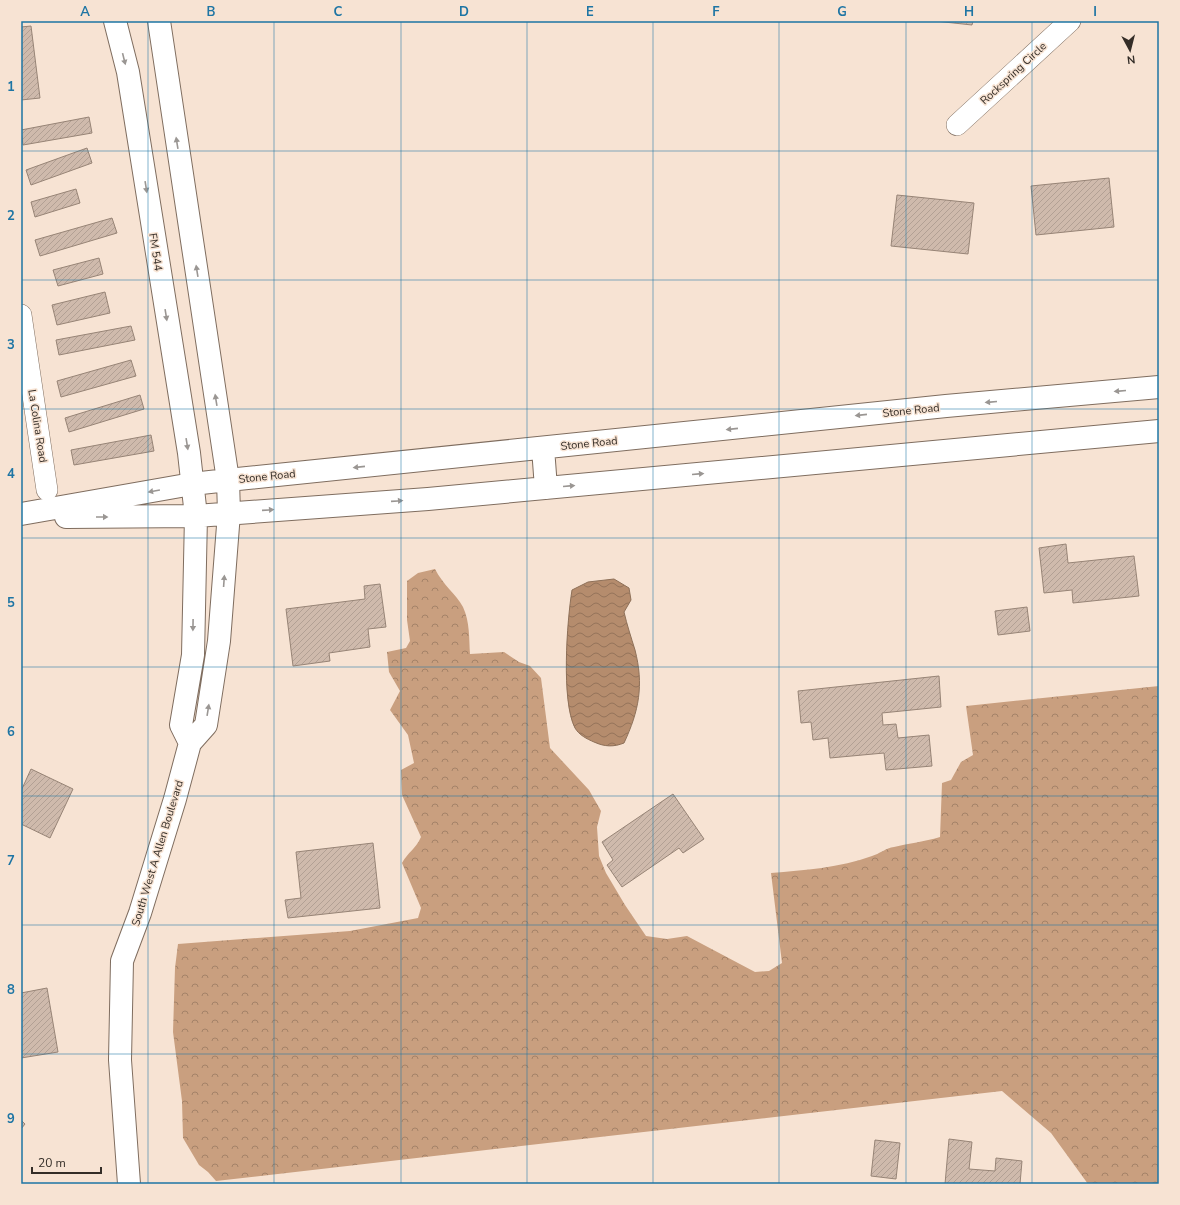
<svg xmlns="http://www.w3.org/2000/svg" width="1180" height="1205" font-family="'Nunito Sans',sans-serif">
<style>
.forest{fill:url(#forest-crowns)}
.water{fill:url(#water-waves);stroke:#8e7058}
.building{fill:url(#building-hatch);stroke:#978476}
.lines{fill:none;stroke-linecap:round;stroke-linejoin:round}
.street-casing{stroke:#7f6d5f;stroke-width:22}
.secondary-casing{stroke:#7f6d5f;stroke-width:24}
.street{stroke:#fff;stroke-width:21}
.secondary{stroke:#fff;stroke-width:22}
.oneway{fill:#9a9693}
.grid{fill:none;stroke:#1e75a4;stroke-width:1;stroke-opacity:0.55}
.labels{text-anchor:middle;stroke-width:3;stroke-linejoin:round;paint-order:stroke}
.street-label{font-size:11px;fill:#342d27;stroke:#f7e3d3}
.neatline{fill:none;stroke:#1e75a4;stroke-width:1.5}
.grid-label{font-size:13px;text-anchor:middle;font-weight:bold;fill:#1e75a4}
</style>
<defs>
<pattern id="forest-crowns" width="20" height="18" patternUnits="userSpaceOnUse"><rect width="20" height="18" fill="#c99f7f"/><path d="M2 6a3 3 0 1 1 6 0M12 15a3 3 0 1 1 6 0" fill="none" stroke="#a48268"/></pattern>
<pattern id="water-waves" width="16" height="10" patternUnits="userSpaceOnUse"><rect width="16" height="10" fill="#b58c6d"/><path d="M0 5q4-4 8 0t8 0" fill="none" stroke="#94735a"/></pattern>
<pattern id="building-hatch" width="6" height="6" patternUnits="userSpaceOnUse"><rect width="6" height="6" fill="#cfbaac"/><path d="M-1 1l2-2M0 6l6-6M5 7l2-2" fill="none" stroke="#b2a094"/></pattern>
</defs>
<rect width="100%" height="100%" fill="#f7e3d3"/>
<path class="forest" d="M435,569C443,585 456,594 463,607C470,622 469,639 470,654L504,652L519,662L530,666L541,678L550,748L589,790L601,811L597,827L599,856L606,873L625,905L646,936L667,939L687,936L755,972L769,971L782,963L771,873C804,870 840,868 872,856C879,854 886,848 894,847C909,843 924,842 940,837L942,783L951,780L961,762L973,755L966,706L1159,686V1184H1088L1051,1133L1002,1091L216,1181L208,1172L199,1165L183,1138L182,1101L173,1032L175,968L178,944L350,931L418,918L421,908L402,863C408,852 415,850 421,837L402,795L401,770L414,763L408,735L390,710L400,691L389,672L387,652L406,648L410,641L407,620V581L418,573Z"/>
<path class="water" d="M614,579L629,588L631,600L624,612C627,625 631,637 635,650C644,685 639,711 624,743C614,747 605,747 594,742C587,739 579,735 575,728C561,701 567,621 572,590L588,582Z"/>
<path class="building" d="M935,21H973L972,25Z
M31,26L40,98L21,100V27Z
M89,117L92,133L23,145L21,130Z
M87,148L92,163L31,185L26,170Z
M1109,178L1114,227L1036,235L1031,186Z
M76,189L80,203L35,217L31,202Z
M897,195L974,203L968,254L891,246Z
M112,218L117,233L40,256L35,240Z
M99,258L103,274L58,286L53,270Z
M105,292L110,313L57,325L52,305Z
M131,326L135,340L59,355L56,340Z
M131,360L136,376L61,397L57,381Z
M140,395L144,409L69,432L65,418Z
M151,435L154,451L74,465L71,450Z
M1066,544L1068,563L1134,556L1139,596L1073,603L1072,590L1044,593L1039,548Z
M380,584L386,627L368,629L370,647L329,653L330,661L293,666L286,609L365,599L364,586Z
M1027,607L1030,631L998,635L995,611Z
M939,676L941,707L882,713L883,725L896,724L898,738L929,735L932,766L886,770L884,753L830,758L828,738L813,740L811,722L801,723L798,691Z
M31,769L73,789L50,838L21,824V791Z
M673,794L704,839L683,853L679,848L622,887L607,865L613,860L602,842Z
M373,843L380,908L288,918L285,900L301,898L296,852Z
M47,988L58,1052L21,1058V993Z
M21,1120L25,1124L21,1129Z
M949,1139L972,1142L969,1169L995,1171L996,1158L1022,1161L1020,1184H945Z
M875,1140L900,1143L896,1179L871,1176Z"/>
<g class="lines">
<defs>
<path id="street" d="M957,125L1070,21
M21,315L47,490"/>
<path id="secondary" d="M115,21L128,72L189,453L196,516L193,655L181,725L190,743
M543,448L546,488
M21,514L192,484L228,480L946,406L1159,387
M66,517L196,516L428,499L1159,431
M129,1184L120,1060L122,961L140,913L175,799L190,743L206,725L219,641L229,513L228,480L159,21"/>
</defs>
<use href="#street" class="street-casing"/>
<use href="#secondary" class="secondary-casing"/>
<use href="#street" class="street"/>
<use href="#secondary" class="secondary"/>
</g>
<defs><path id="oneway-solid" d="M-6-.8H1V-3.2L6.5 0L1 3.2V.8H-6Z"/></defs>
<g class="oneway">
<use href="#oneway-solid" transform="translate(124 59) rotate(76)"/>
<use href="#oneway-solid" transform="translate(177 143) rotate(-99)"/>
<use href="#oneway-solid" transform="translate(146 187) rotate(81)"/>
<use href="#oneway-solid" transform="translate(197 271) rotate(-99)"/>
<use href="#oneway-solid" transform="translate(166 315) rotate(81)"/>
<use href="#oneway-solid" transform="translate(1120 391) rotate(175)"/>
<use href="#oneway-solid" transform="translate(216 400) rotate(-99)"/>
<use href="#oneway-solid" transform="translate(991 402) rotate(175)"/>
<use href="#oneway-solid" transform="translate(861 415) rotate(174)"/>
<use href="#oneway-solid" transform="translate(732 429) rotate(174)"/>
<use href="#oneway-solid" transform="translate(187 444) rotate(81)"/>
<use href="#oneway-solid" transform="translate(359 467) rotate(174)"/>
<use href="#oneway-solid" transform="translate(698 474) rotate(-5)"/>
<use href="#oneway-solid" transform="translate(569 486) rotate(-5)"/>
<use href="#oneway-solid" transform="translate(154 491) rotate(170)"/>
<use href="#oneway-solid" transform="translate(397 501) rotate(-4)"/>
<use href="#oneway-solid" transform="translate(268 510) rotate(-4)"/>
<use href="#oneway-solid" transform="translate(102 517)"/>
<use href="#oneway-solid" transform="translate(224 581) rotate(-86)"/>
<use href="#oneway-solid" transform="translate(193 625) rotate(91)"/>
<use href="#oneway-solid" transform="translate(208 710) rotate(-81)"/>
</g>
<path class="grid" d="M148,21V1184M274,21V1184M401,21V1184M527,21V1184M653,21V1184M779,21V1184M906,21V1184M1032,21V1184M21,151H1159M21,280H1159M21,409H1159M21,538H1159M21,667H1159M21,796H1159M21,925H1159M21,1054H1159"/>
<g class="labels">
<g class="street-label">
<text transform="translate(1013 73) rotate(-43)" y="4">Rockspring Circle</text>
<text transform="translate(156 252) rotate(81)" y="4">FM 544</text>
<text transform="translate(911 410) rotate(-6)" y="4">Stone Road</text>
<text transform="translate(38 426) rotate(81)" y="4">La Colina Road</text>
<text transform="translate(589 443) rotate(-6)" y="4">Stone Road</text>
<text transform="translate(267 476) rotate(-6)" y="4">Stone Road</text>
<text transform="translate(157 853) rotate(-73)" y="4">South West A Allen Boulevard</text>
</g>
</g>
<rect width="1180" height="1205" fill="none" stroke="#f7e3d3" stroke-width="44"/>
<g transform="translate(1130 50) rotate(173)" stroke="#f7e3d3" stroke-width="3" paint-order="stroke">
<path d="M0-3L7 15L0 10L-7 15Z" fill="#342d27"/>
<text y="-6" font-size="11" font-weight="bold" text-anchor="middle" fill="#342d27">N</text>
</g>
<path d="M32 1167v6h69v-6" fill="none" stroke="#342d27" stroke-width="2"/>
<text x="38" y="1167" font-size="12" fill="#342d27" stroke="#f7e3d3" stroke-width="3" paint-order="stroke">20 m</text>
<rect x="22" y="22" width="1136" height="1161" class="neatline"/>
<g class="grid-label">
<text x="85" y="16">A</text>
<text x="211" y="16">B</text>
<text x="338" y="16">C</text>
<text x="464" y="16">D</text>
<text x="590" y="16">E</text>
<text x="716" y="16">F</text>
<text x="842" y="16">G</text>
<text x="969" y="16">H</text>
<text x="1095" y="16">I</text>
<text x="11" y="91">1</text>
<text x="11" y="220">2</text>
<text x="11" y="349">3</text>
<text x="11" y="478">4</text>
<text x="11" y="607">5</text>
<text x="11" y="736">6</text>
<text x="11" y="865">7</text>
<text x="11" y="994">8</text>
<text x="11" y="1123">9</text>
</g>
</svg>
